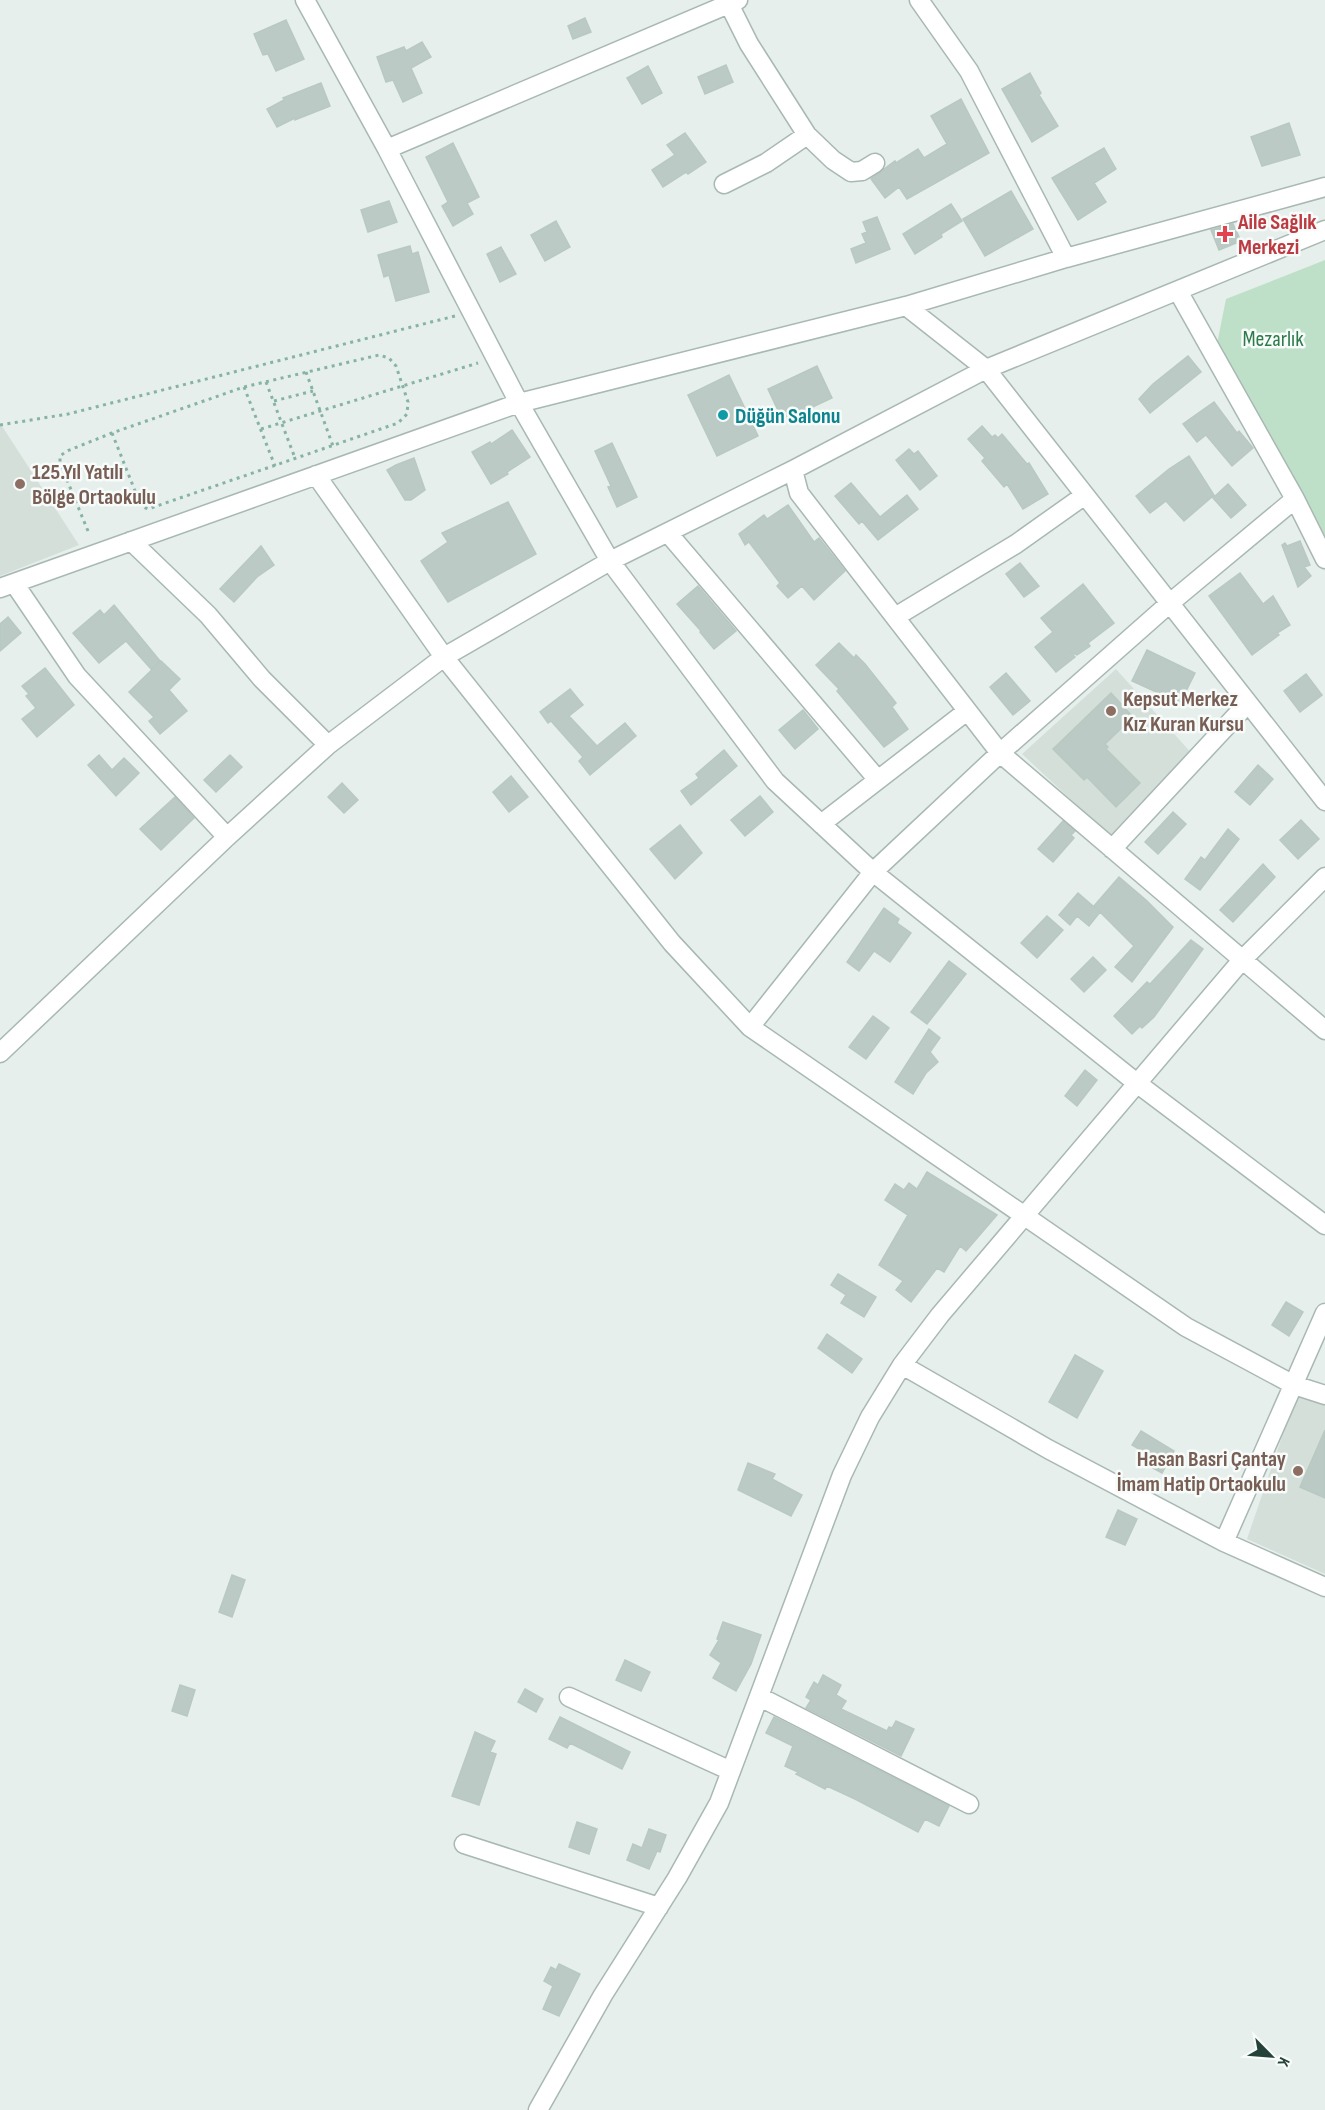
<svg xmlns="http://www.w3.org/2000/svg" width="1325" height="2110" font-family="'Sofia Sans Condensed',sans-serif">
<style>
.built{fill:#d4dfda}
.green{fill:#bfe0c8}
.building{fill:#bbcac4;stroke:#b8c9c2;stroke-width:1.5}
.lines{fill:none;stroke-linecap:round;stroke-linejoin:round}
.minor-casing{stroke:#a8b8b2;stroke-width:21}
.path{stroke:#86b3a5;stroke-width:3;stroke-dasharray:3 4.5;stroke-linecap:butt}
.minor{stroke:#fff;stroke-width:18}
.health-dot{fill:#e0444e;stroke:#f7fbf9;stroke-width:2}
.culture-dot{fill:#0f9aa8;stroke:#f7fbf9;stroke-width:2}
.education-dot{fill:#8d6e63;stroke:#f7fbf9;stroke-width:2}
.labels{text-anchor:middle;stroke-width:5;stroke-linejoin:round;paint-order:stroke}
.health-label{font-size:22px;font-weight:bold;fill:#be3a42;stroke:#f7fbf9;text-anchor:start}
.park-label{font-size:22px;fill:#2d7a4b;stroke:#f7fbf9}
.culture-label{font-size:22px;font-weight:bold;fill:#0d838f;stroke:#f7fbf9;text-anchor:start}
.education-label{font-size:22px;font-weight:bold;fill:#785e54;stroke:#f7fbf9;text-anchor:start}
</style>
<rect width="100%" height="100%" fill="#e6efeb"/>
<path class="built" d="M0,423L79,545L0,576Z
M1116,669L1194,756L1111,837L1022,754Z
M1297,1393L1325,1402V1574L1247,1539Z"/>
<path class="green" d="M1325,260V570L1217,344L1226,299Z"/>
<path class="building" d="M585,18L591,32L573,39L568,26Z
M286,20L304,59L276,71L268,54L263,55L254,34Z
M422,42L431,57L411,68L422,93L403,102L393,80L386,82L377,57L404,47L406,51Z
M726,65L733,82L705,94L698,77Z
M648,66L662,93L642,104L627,78Z
M1030,73L1041,93L1039,95L1058,126L1032,142L1002,89Z
M321,83L330,106L295,120V118L277,127L267,109L284,100L283,98Z
M961,99L989,153L907,199L899,187L885,198L871,179L895,161L896,163L918,149L924,158L947,144L931,116Z
M1289,123L1300,155L1262,166L1251,137Z
M685,133L706,162L688,174L686,172L663,187L652,170L675,155L667,145Z
M453,143L479,197L467,203L473,214L453,226L442,206L448,202L426,157Z
M1104,148L1116,169L1094,183L1106,202L1078,220L1052,178Z
M1011,191L1033,229L985,256L963,219Z
M389,201L397,222L368,232L361,210Z
M951,204L962,221L941,234L942,237L915,254L903,234Z
M877,217L890,249L856,263L851,249L866,243L862,234L867,232L863,222Z
M556,221L570,247L545,261L531,235Z
M1233,224L1241,241L1219,250L1211,230Z
M410,246L412,254L418,252L429,292L396,301L389,275L384,277L378,255Z
M501,247L516,274L500,282L487,254Z
M1188,356L1201,372L1150,413L1139,399L1153,384Z
M817,366L832,398L783,421L768,389Z
M729,375L758,436L717,456L688,395Z
M1214,402L1237,433L1239,431L1253,448L1232,466L1206,435L1197,442L1183,424Z
M982,426L992,437L995,435L998,438L1002,434L1027,464L1029,463L1048,494L1023,509L1007,484L1004,487L982,461L985,458L968,439Z
M512,430L530,457L507,472L508,474L491,484L472,452L490,442L491,444Z
M612,443L637,497L617,507L608,487L611,486L595,451Z
M909,449L914,454L918,451L937,476L920,490L896,460Z
M1189,456L1214,495L1184,521L1166,501L1150,513L1136,496L1169,469Z
M414,458L425,490L411,500H405L387,470L396,465Z
M851,483L880,517L907,495L918,509L878,540L862,521L859,524L835,496Z
M1228,484L1246,505L1231,518L1213,498Z
M508,502L536,554L448,602L421,561L448,542L442,533Z
M788,505L814,542L819,538L845,571L814,600L802,586L788,598L777,586L780,583L749,542L745,545L739,534L764,515L767,519Z
M1300,541L1310,565L1304,567L1311,576L1298,587L1282,545L1285,543L1287,546Z
M261,546L274,565L257,577L234,602L220,589Z
M1020,563L1039,586L1024,597L1006,574Z
M1240,573L1263,604L1273,596L1290,625L1277,633L1279,635L1252,655L1209,596Z
M1083,584L1114,623L1088,643L1090,646L1077,655L1070,652L1075,657L1056,672L1035,647L1053,632L1041,618Z
M698,586L736,631L714,649L700,632L701,631L677,604Z
M114,605L160,661L151,669L126,641L99,663L73,633L100,610L104,615Z
M8,617L21,633L0,651V624Z
M839,643L854,658L856,655L865,664L896,703L892,707L908,729L884,747L837,691L839,689L816,665Z
M1147,650L1195,673L1180,703L1132,681Z
M161,661L180,679L169,690L187,711L160,734L149,721L154,717L129,692Z
M45,668L74,705L37,737L22,719L36,708L26,696L29,694L22,686Z
M1006,673L1030,701L1013,715L990,687Z
M1306,674L1322,695L1300,712L1284,691Z
M570,689L583,705L569,716L597,746L625,723L636,736L590,775L579,761L583,757L551,721L548,723L540,712Z
M1111,693L1133,717L1105,744L1108,747L1106,749L1140,783L1116,807L1087,777L1084,780L1053,749Z
M803,710L818,729L795,749L779,730Z
M724,750L737,766L691,805L681,791L699,778L696,774Z
M99,755L112,770L124,758L139,773L116,796L88,765Z
M230,755L242,767L216,792L204,780Z
M1258,765L1273,779L1250,805L1235,792Z
M511,776L528,797L509,812L493,792Z
M342,783L358,800L344,813L328,797Z
M760,796L773,812L745,836L731,820Z
M175,797L194,818L161,850L140,829Z
M1173,812L1186,824L1158,854L1145,842Z
M1301,820L1319,839L1298,859L1280,840Z
M1063,821L1075,831L1071,835L1074,838L1053,862L1038,849Z
M680,825L702,853L675,879L650,849Z
M1228,829L1239,839L1200,890L1185,879L1201,857L1205,860Z
M1263,864L1275,877L1233,922L1220,910Z
M1119,877L1146,900L1173,927L1132,982L1115,967L1134,946L1094,906Z
M1078,893L1100,912L1089,926L1077,916L1070,925L1059,915Z
M884,908L899,919L897,923L911,933L890,962L874,951L859,971L847,962Z
M1047,916L1063,930L1037,958L1021,943Z
M1191,940L1203,949L1154,1017L1142,1028L1140,1026L1132,1034L1114,1016L1147,982L1150,984Z
M1093,957L1106,970L1084,992L1071,979Z
M949,961L966,974L927,1024L911,1012Z
M873,1016L889,1028L866,1059L849,1047Z
M929,1029L940,1038L930,1052L938,1062L926,1073L913,1094L895,1082Z
M1085,1070L1097,1080L1077,1106L1065,1096Z
M927,1172L997,1215L966,1251L960,1246L944,1272L937,1268L911,1302L896,1290L903,1281L879,1265L908,1215L885,1200L895,1184L904,1190L909,1183L917,1189Z
M838,1274L876,1297L864,1317L841,1303L846,1295L831,1285Z
M1286,1302L1303,1312L1289,1336L1272,1325Z
M827,1334L862,1359L852,1373L818,1348Z
M1075,1355L1103,1371L1077,1418L1049,1402Z
M1325,1430V1498L1300,1487Z
M1141,1431L1174,1451L1162,1473L1147,1465L1151,1456L1132,1445Z
M748,1463L775,1474L772,1479L802,1495L791,1516L738,1490Z
M1118,1510L1137,1519L1125,1545L1106,1537Z
M232,1575L245,1580L232,1617L219,1612Z
M723,1622L761,1635L751,1664L736,1691L713,1678L721,1663L710,1655L719,1640L717,1639Z
M625,1660L650,1672L641,1691L616,1680Z
M823,1675L841,1685L836,1695L846,1701L841,1709L887,1731L889,1727L892,1728L896,1721L914,1729L901,1756L806,1708L811,1700L806,1697L814,1682L818,1685Z
M180,1685L195,1690L187,1716L172,1711Z
M525,1689L543,1699L536,1712L518,1702Z
M560,1717L630,1752L622,1769L570,1743L567,1748L549,1739Z
M774,1717L949,1806L939,1826L925,1819L918,1832L855,1799L827,1786L825,1789L796,1774L798,1772L785,1766L793,1746L766,1733Z
M475,1732L495,1741L490,1752L496,1754L479,1805L452,1796Z
M577,1822L597,1829L589,1854L569,1847Z
M649,1829L666,1835L660,1852L657,1851L649,1869L627,1860L633,1844L642,1848Z
M559,1964L580,1974L559,2016L543,2009L553,1986L544,1981L551,1967L556,1970Z"/>
<g class="lines">
<defs>
<path id="minor" d="M305,0L387,149L519,403L610,561L775,781L873,872L1138,1084L1325,1225
M727,0L749,44L807,135L833,160L851,172L862,171L875,163
M919,0L969,71L1066,258
M387,149L738,0
M724,184L766,163L807,135
M1178,291L1295,499L1325,559
M906,306L986,369L1325,801
M793,470L799,493L1000,753L1325,1030
M316,475L444,657L672,943L750,1027L1186,1327L1294,1385L1325,1395
M668,533L878,780
M131,541L208,615L262,679L328,745
M14,583L77,676L227,837
M0,588L519,403L906,306L1066,258L1325,187
M895,617L1016,544L1085,495
M821,824L967,711
M1112,849L1248,703
M750,1027L873,872L1000,753L1170,603L1295,499
M0,1053L227,837L328,745L444,657L610,561L793,470L986,369L1325,230
M902,1365L1048,1449L1224,1542L1325,1587
M1224,1542L1325,1313
M569,1697L731,1771
M760,1697L969,1804
M464,1844L659,1907
M538,2110L603,1995L677,1878L719,1803L842,1475L870,1417L902,1365L940,1315L1242,960L1325,877"/>
</defs>
<use href="#minor" class="minor-casing"/>
<path class="path" d="M306,372L333,446
M266,382L295,458
M244,387L275,466
M274,401L313,391
M0,425L68,414L455,316
M261,429L478,363
M88,531L60,463V456L67,451L112,433L244,387L379,355L389,358L396,366L408,402L407,414L398,423L148,509L141,506L112,433"/>
<use href="#minor" class="minor"/>
</g>
<path class="health-dot" d="M1222 225h6v6h6v6h-6v6h-6v-6h-6v-6h6z"/>
<circle class="culture-dot" cx="723" cy="415" r="6"/>
<g class="education-dot">
<circle cx="20" cy="484" r="6"/>
<circle cx="1111" cy="711" r="6"/>
<circle cx="1298" cy="1471" r="6"/>
</g>
<g class="labels">
<g class="health-label">
<text x="1238" y="229">Aile Sağlık<tspan x="1238" dy="25">Merkezi</tspan></text>
</g>
<g class="park-label">
<text x="1273" y="346">Mezarlık</text>
</g>
<g class="culture-label">
<text x="735" y="423">Düğün Salonu</text>
</g>
<g class="education-label">
<text x="32" y="479">125.Yıl Yatılı<tspan x="32" dy="25">Bölge Ortaokulu</tspan></text>
<text x="1123" y="706">Kepsut Merkez<tspan x="1123" dy="25">Kız Kuran Kursu</tspan></text>
<text x="1286" y="1466" text-anchor="end">Hasan Basri Çantay<tspan x="1286" dy="25">İmam Hatip Ortaokulu</tspan></text>
</g>
</g>
<g transform="translate(1271 2056) rotate(115)" stroke="#f7fbf9" stroke-width="4.5" paint-order="stroke">
<path d="M0-4.5L10 22L0 15L-10 22Z" fill="#24423a"/>
<text y="-9" font-size="16" font-weight="bold" text-anchor="middle" fill="#24423a">K</text>
</g>
</svg>
